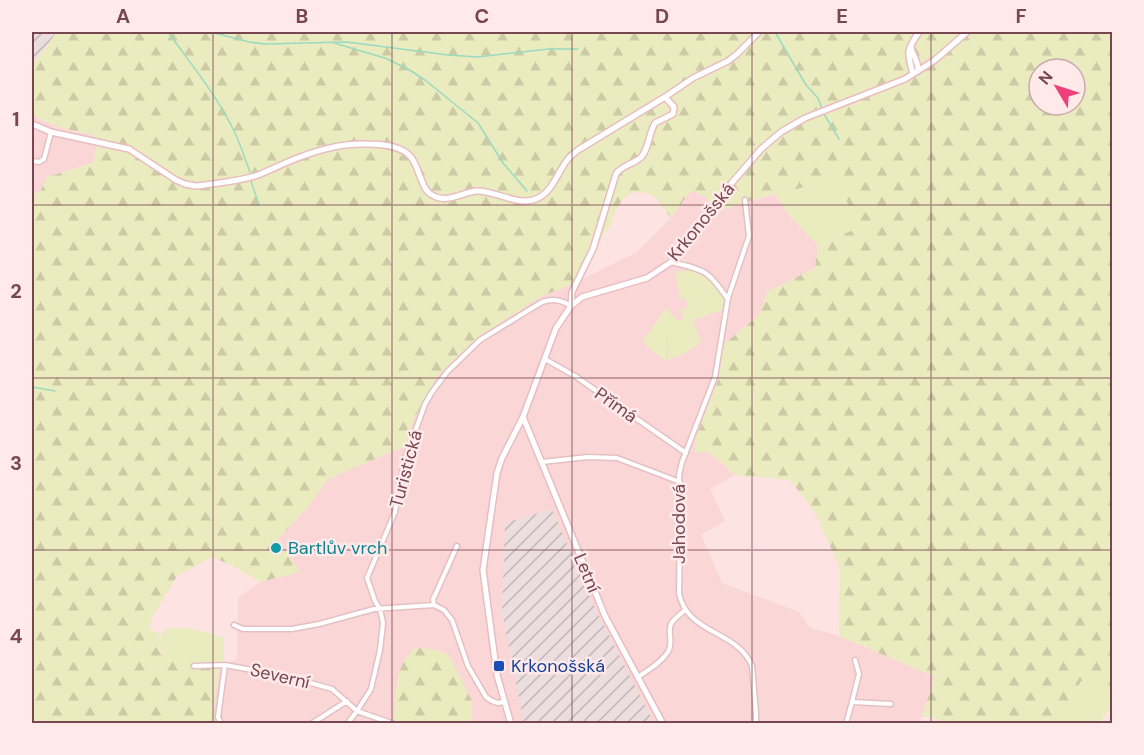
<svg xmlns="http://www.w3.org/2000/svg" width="1144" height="755" font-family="'DM Sans',sans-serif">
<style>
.residential{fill:#fad6d6}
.industrial{fill:url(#industrial-furrows)}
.grass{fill:#eaebbf}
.forest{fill:url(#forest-firs);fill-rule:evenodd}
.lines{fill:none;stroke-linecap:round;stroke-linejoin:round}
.stream{stroke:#9bdac0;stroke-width:1.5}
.street-casing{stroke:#e4c0c3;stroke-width:7}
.secondary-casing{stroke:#e9bdc1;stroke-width:8}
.street{stroke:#fff;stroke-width:4}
.secondary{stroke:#fff;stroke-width:5}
.grid{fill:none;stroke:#764750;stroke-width:1.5;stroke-opacity:0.55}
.culture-dot{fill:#0f9aa8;stroke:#ffeae9;stroke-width:2}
.transit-dot{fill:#1a4fb4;stroke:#ffeae9;stroke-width:2}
.labels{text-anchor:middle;stroke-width:5;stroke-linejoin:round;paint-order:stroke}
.street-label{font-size:18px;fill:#764750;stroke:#ffeae9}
.culture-label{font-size:18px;fill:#0d838f;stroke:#ffeae9;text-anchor:start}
.transit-label{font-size:18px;fill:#164399;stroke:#ffeae9;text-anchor:start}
.neatline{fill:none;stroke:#764750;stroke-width:2}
.grid-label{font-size:20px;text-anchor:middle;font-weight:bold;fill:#764750}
</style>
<defs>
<pattern id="industrial-furrows" width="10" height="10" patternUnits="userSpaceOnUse" patternTransform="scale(1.5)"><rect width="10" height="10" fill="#ecddde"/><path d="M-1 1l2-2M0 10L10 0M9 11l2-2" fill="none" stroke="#c4b5b6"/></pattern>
<pattern id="forest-firs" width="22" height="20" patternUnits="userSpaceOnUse" patternTransform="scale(1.5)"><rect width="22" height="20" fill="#eaebbf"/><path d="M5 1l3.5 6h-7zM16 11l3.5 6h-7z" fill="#cccba6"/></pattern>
</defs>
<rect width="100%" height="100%" fill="#fde3e2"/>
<path class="residential" d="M32,113L39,119L74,132L91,134L97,145L93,163L47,177L41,190L32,196Z
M691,190L706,197L715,212L774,194L789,215L818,246L815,268L767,292L759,315L723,345L719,378L696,437L695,452H709L735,475L710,489L725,521L701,535L722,583L799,612L810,628L839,636L935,677L919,723L217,724L214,706L219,668L237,659L238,598L260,582L300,572L278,539L306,509L328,479L405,446L415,417L438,375L477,337L540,297L572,284L637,252L671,218Z"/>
<path class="industrial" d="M32,32H57L32,64Z
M552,509L593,604L651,717L644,723H524L502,613L505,523Z"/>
<path class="grass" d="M840,177L855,229L818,246L791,217L775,195Z
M675,270L683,272L686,270L697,271L709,277L722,294L724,299L723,309L720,311L693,320L701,343L685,353L668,360V330L666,359L661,358L642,342L666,308L677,320H682L684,317L680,312L683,308L687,309V300L680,298Z
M168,628C183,627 212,631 224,639L223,664C215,661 207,664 199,663C193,662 186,658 180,657C159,652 146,647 168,628Z
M1080,681L1087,682L1111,691L1107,697L1101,702L1088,723L1058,724Z"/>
<path class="forest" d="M57,32H1112V706L1099,723H1088L1101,702L1107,697L1111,691L1087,682L1081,681L1058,723L945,724L930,717H921L935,677L839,636L840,568L815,513L790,480L735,475L709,452H694L696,437L719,378L723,345L759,315L767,292L815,268L818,246L855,229L840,177L775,195L773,194L715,212L706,197L691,190L671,218L656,198L647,193L633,192L624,198L616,209L611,225L591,248L572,284L540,297L478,337L438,375L415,417L405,446L328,479L306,509L278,539L300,572L260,582L231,565L212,557L177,576L152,618L149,628L160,635L157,640L156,646L158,650L164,653L190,659L196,663L217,662L219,668L214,706L217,723H32V196L41,190L47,177L93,163L97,145L91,134C71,131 48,126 32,113V66ZM1039,69H1075V105H1039Z
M415,648L432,649L448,654L472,701V723L400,724L394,720C396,694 394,666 415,648Z"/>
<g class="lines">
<path class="stream" d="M168,32C191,64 218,97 235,133C241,146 245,159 250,172
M211,32L249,42L265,44L347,42L448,55L477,57L549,49H578
M775,32L806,85L818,98L822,109
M334,43L385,58L408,69L425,80L478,123L503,163L527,191
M824,114L839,139
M251,181L259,205
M32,387L55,391"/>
<defs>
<path id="street" d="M32,161L39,162L44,159L51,132
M745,200L749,236L728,298L715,377L682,462L679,475L680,527L679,593C687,635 738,630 752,666L756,713V724
M671,262C704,270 707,269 727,298
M545,359L575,376L686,453
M542,462L588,457L617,458L680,482
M434,605L433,599L436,593L457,546
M234,625L243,629H292L319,624L374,609L434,605L444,610L452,620L468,666L486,697L492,701L498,703L503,702
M194,666L225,665L290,677L332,689L357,711L394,724
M638,677C648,670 661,663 668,652C674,642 667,633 671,624C674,618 681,614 685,610
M852,702L859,674L855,660
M221,724L218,717L225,665
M311,724L347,701
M347,724L357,711L371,689L380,650L383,623L380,609L375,601L367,578L395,512L404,462L425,404L432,392L447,372L480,340L542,302C553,298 561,300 571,306
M846,724L852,702L891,704"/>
<path id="secondary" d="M911,47C912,56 919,61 918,71
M913,74C907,52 906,51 919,32
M32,124L51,132L129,149L176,180L185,184L196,186C216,183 238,182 258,175C273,169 286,162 300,157C321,149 345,143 367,144C380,144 401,146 410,156C416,162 418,173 422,181C424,187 426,192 432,195C446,204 461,193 476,191C496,190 519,208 538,198C553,191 558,171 568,159C571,155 575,153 578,150L665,97L693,78L728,61L737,54L759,32
M571,306L572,292L593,249L616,174C622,165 632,165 640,158C648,152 649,133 655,123L673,114L674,107L665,97
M523,417L605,616L663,724
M511,724L497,675L483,570L497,473L502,458L523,417L556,328L571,306L582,297L647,278L671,262L680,252L717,200L761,149L781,132L805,118L905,79L935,60L967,32"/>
</defs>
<use href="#street" class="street-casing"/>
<use href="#secondary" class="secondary-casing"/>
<use href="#street" class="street"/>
<use href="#secondary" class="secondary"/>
</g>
<path class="grid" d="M213,32V724M392,32V724M572,32V724M752,32V724M931,32V724M32,205H1112M32,378H1112M32,550H1112"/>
<circle class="culture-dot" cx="276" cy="548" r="6"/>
<rect class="transit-dot" x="493" y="660" width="12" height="12" rx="3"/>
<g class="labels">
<g class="street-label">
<text transform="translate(701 222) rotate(-51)" y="6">Krkonošská</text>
<text transform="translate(616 405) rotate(35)" y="6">Přímá</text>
<text transform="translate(406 469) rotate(-75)" y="6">Turistická</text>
<text transform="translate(679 524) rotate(-90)" y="6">Jahodová</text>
<text transform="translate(587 573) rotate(67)" y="6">Letní</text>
<text transform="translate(280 676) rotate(13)" y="6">Severní</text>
</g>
<g class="culture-label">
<text x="288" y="554">Bartlův vrch</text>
</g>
<g class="transit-label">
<text x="511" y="672">Krkonošská</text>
</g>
</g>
<rect width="1144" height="755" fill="none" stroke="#ffeae9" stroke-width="66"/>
<g transform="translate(1057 87) rotate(309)"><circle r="28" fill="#ffeae9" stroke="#c8a9ac" stroke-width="1.5"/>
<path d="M0-4.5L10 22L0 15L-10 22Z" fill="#ee407b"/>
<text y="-9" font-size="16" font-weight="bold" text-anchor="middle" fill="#764750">N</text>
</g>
<rect x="33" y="33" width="1078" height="689" class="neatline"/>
<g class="grid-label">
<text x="123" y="23">A</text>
<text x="302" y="23">B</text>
<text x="482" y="23">C</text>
<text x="662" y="23">D</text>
<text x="842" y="23">E</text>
<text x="1021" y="23">F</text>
<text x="16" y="126">1</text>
<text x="16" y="298">2</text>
<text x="16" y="470">3</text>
<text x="16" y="643">4</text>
</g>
</svg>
